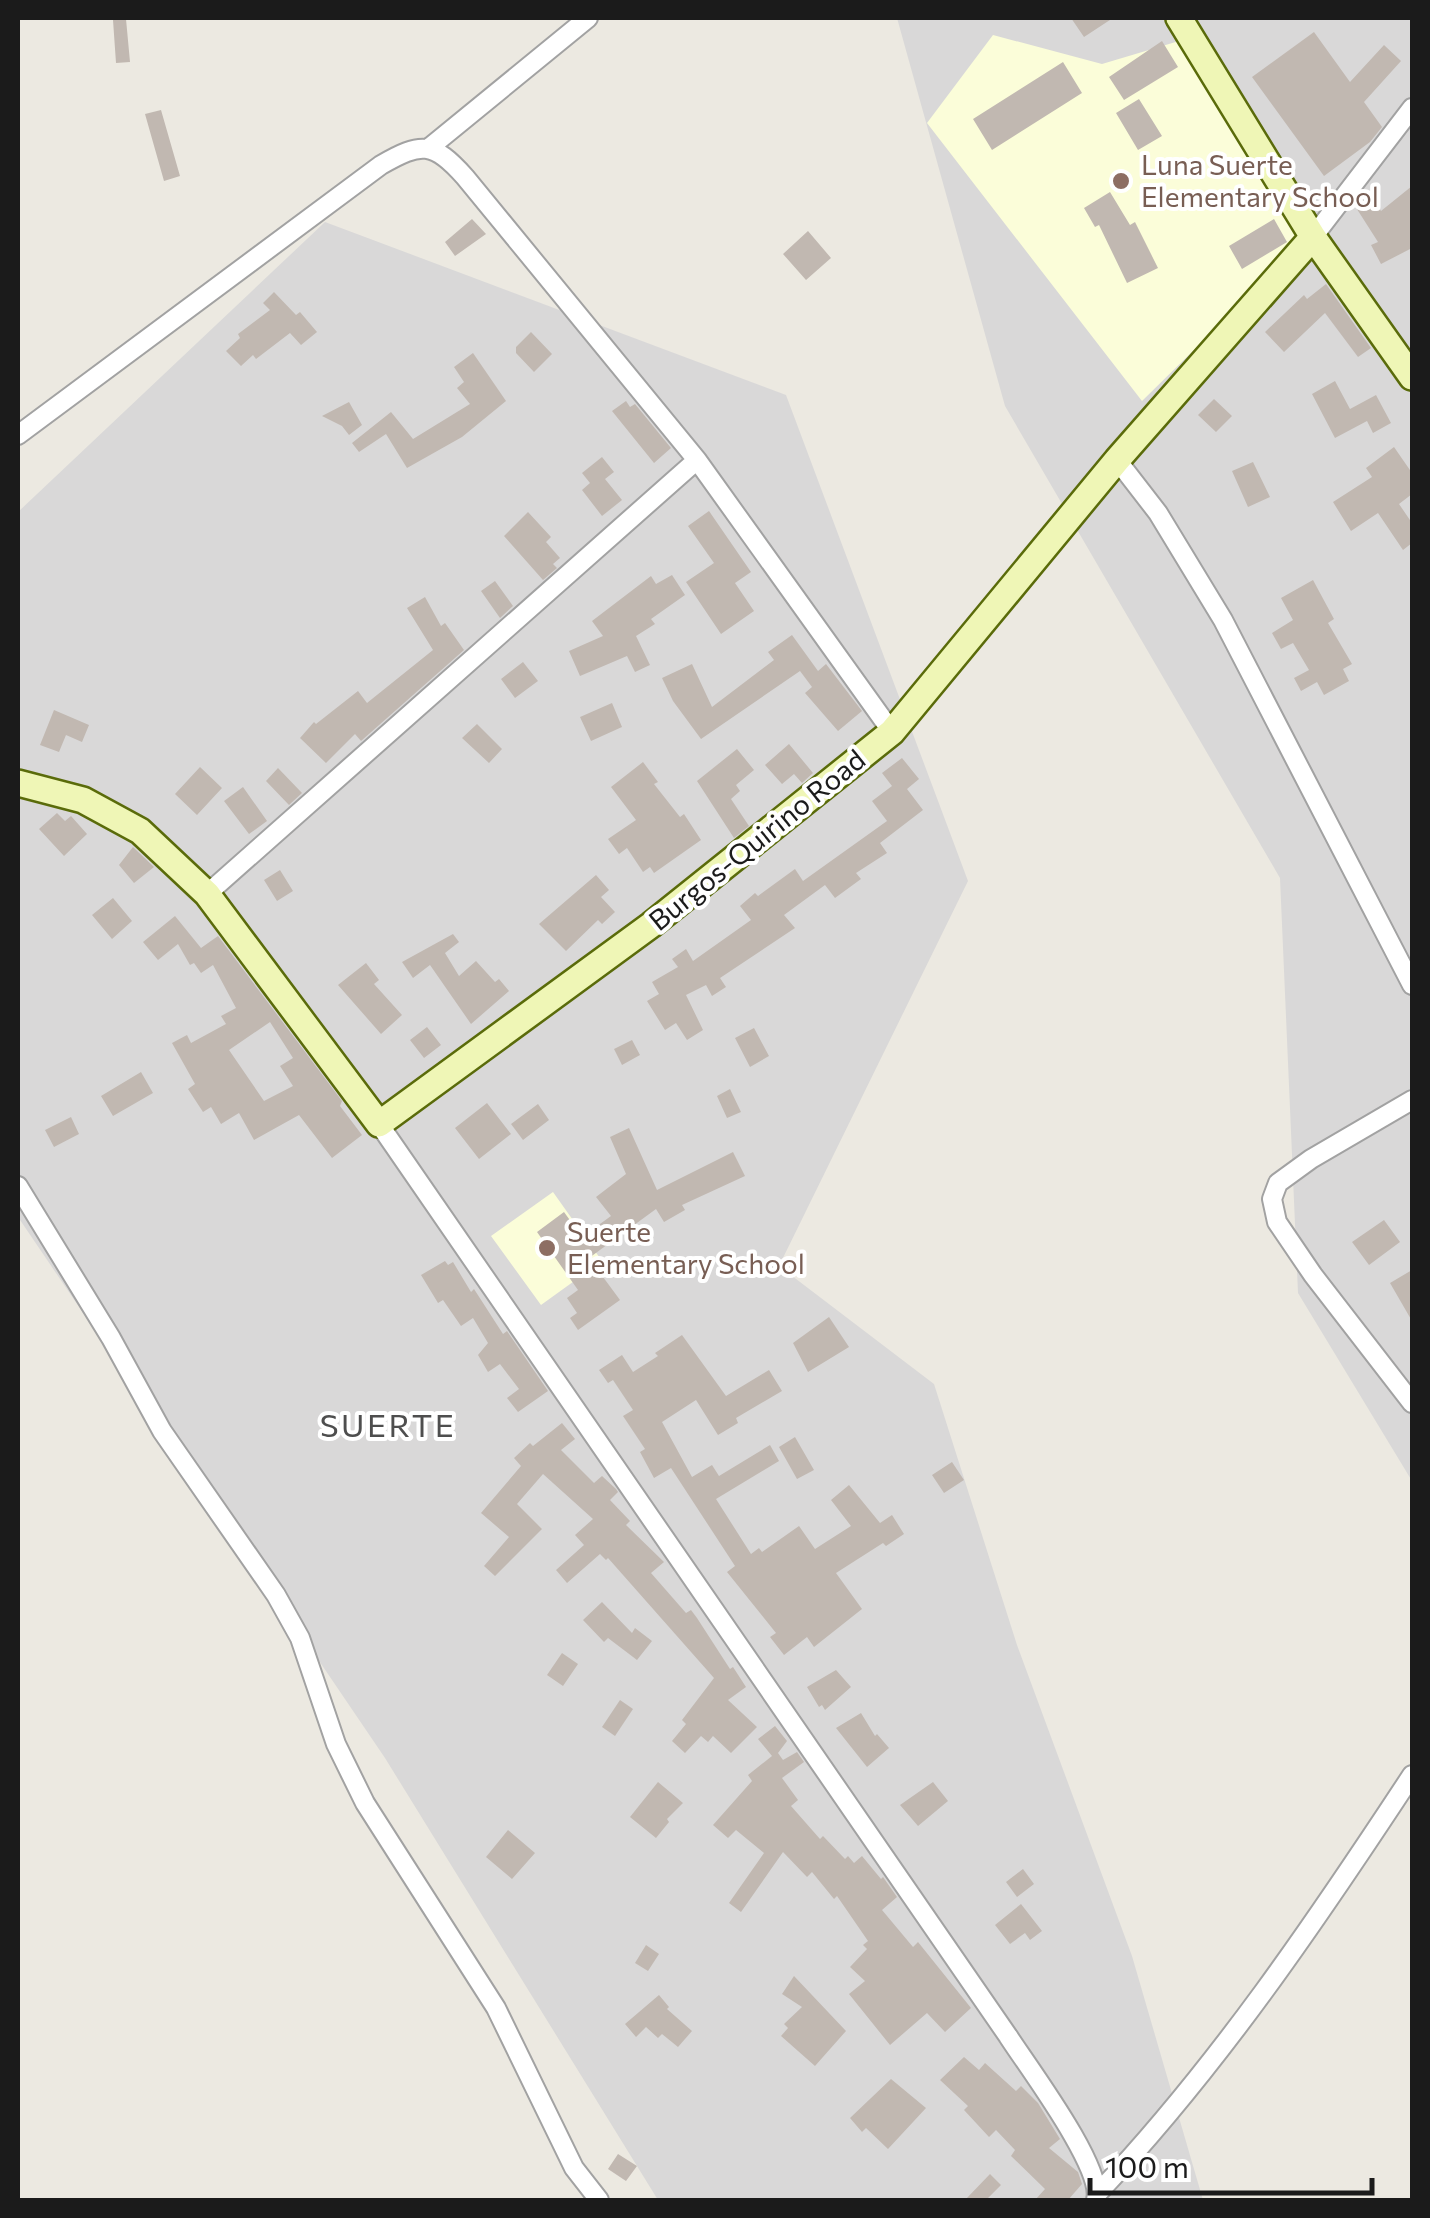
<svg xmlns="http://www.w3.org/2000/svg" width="1430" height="2218" font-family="Commissioner,sans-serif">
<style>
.residential{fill:#d9d8d8}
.education{fill:#fbfdd9}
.building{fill:#c1b8b1;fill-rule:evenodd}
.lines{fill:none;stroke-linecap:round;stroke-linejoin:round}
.street-casing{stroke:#a2a2a2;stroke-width:22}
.secondary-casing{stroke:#5a6b0a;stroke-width:30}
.street{stroke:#fff;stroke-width:18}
.secondary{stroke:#eff6b6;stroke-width:25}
.education-dot{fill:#8d6e63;stroke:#fff;stroke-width:4}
.labels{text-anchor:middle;stroke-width:8;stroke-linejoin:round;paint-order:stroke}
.education-label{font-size:28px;fill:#785e54;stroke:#fff;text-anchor:start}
.street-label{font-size:28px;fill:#1b1b1b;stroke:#fff}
.quarter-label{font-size:32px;letter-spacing:2.5px;fill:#4e4e4e;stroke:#fff}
</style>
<rect width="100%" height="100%" fill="#ece9e1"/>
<path class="residential" d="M897,18H1412V1481L1298,1293L1280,878L1005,406Z
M325,222L786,395L968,881L779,1266L934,1384L1017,1645L1132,1956L1203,2200H658L385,1758L18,1217V512Z"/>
<path class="education" d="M993,35L1102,64L1179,41L1307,239L1142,401L927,123Z
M553,1192L602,1261L541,1305L491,1236Z"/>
<path class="building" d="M1071,18H1113L1084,37Z
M126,19L130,62L116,63L113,20Z
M1314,32L1350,82L1384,45L1401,61L1364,102L1382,127L1370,142L1324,176L1252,77Z
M1162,41L1178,67L1124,100L1109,77Z
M1063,62L1082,93L992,150L973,119Z
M1139,99L1162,136L1138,150L1116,113Z
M161,110L180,176L164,181L145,114Z
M1412,186V248L1381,264L1371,245L1378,242L1355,206L1371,196L1381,211Z
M1110,192L1130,225L1135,222L1158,268L1127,283L1099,225L1095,227L1084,208Z
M472,219L486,234L455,256L445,242Z
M1274,219L1287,242L1242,269L1229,246Z
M808,231L831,258L806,280L783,254Z
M1326,284L1371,348L1358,357L1325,313L1284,352L1265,332L1304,295L1307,299Z
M274,292L296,315L300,312L317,332L301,345L290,333L256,359L253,355L241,366L226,351L240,338L238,334L270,310L263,303Z
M531,332L552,354L534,372L516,353V347Z
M473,353L506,401L462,437L407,468L386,434L359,452L352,443L391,412L413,439L470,404L457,388L464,382L454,367Z
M1335,381L1350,409L1376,395L1391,423L1373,433L1367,421L1335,438L1312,394Z
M1214,399L1232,416L1216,432L1198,415Z
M626,401L630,407L635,404L671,448L654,463L612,411Z
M349,402L362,425L349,435L342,426L322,416Z
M1394,447L1412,473V494L1399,504L1412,523V543L1403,550L1378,513L1351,531L1333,502L1372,477L1366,468Z
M602,457L614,472L605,479L622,500L602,516L582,490L590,483L582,473Z
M1253,462L1270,497L1248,507L1232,471Z
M709,511L751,572L735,583L754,611L721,634L686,582L714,563L688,526Z
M528,512L551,537L546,542L560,558L553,564L557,568L543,580L504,536Z
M672,575L685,595L651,619L655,624L636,636L650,665L635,672L627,656L580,676L569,651L603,636L592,621L651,576L656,584Z
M1313,580L1334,619L1328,623L1352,664L1343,669L1349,681L1324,695L1317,682L1301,691L1294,678L1309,670L1293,643L1281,649L1272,633L1293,620L1281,598Z
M495,581L513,606L500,618L481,591Z
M425,597L441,626L445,623L464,650L361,741L355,734L326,763L300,738L314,722L316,724L358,691L367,703L433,650L407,608Z
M792,635L818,671L826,664L862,711L838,731L805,693L812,687L800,671L701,739L673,701L662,678L692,664L712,707L774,660L768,652Z
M523,662L538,681L515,698L501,679Z
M612,703L622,727L591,741L580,717Z
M54,710L89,725L82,742L66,735L59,752L40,745Z
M477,724L502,749L489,763L462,738Z
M789,744L813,773L802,783L794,774L782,784L765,765Z
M737,749L754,770L736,785L740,791L731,799L749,826L734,838L697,781Z
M902,758L919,779L907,789L923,810L880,843L887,853L856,873L861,879L835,898L825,885L784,915L795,928L720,978L726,987L712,996L706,985L686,995L703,1030L687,1040L676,1023L665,1030L647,1001L659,994L652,982L678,967L672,959L686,949L693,961L751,920L740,906L755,893L758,896L795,869L803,881L887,821L872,801L892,786L882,773Z
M643,762L658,782L654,784L680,817L684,814L701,840L654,873L650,867L643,872L627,848L619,854L608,839L636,820L611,787Z
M200,767L222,788L197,815L175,794Z
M278,768L302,793L289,805L266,781Z
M243,787L267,821L249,834L224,801Z
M57,813L65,821L71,816L87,834L64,856L39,829Z
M133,847L154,867L134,883L119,865Z
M280,870L293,891L277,901L264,880Z
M596,875L609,890L601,897L615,912L602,924L598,920L566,951L539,924Z
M113,898L132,921L112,939L92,915Z
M175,916L201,948L218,936L342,1101L340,1106L362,1135L332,1158L299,1115L254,1140L239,1113L221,1124L211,1107L203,1112L188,1089L195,1084L172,1043L187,1035L191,1043L226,1024L221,1016L236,1008L213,965L201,973L194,963L190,965L178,944L158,960L143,942ZM270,1022L293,1058L280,1066L293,1086L264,1101L229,1050Z
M453,934L459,942L445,953L459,976L476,961L495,982L499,979L509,991L471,1024L430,965L413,978L402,962Z
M366,963L379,980L374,984L402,1015L381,1034L338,985Z
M427,1027L441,1045L424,1058L410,1040Z
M754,1028L769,1056L750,1067L735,1038Z
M632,1040L640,1055L622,1065L614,1049Z
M141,1072L153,1093L113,1116L101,1096Z
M730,1089L741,1112L727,1118L717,1096Z
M487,1103L511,1134L479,1159L455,1128Z
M538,1104L549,1120L523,1140L511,1124Z
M71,1117L79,1134L54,1147L45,1130Z
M629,1128L657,1190L733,1152L745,1176L682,1205L685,1210L664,1222L656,1209L589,1258L620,1300L578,1330L570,1318L577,1313L567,1298L578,1290L537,1232L564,1212L582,1237L611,1216L596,1197L626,1174L610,1137Z
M1384,1220L1400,1242L1369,1265L1352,1242Z
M445,1261L448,1265L453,1262L471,1292L474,1289L503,1334L507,1331L548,1391L518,1412L507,1398L519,1389L500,1364L488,1372L478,1355L488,1343L473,1318L461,1326L443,1300L438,1303L421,1275Z
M1412,1270V1321L1390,1283Z
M829,1317L849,1347L808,1372L793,1343Z
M682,1335L726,1396L769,1370L782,1391L736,1418L738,1423L718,1435L696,1400L662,1422L692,1477L712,1465L719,1476L770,1445L779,1461L716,1499L751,1554L759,1548L762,1552L799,1526L815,1549L851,1526L831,1500L849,1485L880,1523L892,1515L904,1534L886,1546L883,1543L836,1573L862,1609L814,1647L807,1637L784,1655L770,1637L776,1633L727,1572L735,1566L671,1468L654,1478L640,1452L645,1449L623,1416L633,1410L613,1380L608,1383L599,1370L622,1355L633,1372L658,1356L655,1353Z
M562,1423L575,1439L561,1450L594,1483L602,1476L616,1489L618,1492L610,1500L630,1521L626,1525L664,1562L651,1573L686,1613L691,1610L697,1618L730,1669L733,1667L746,1687L728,1700L757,1727L731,1753L713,1736L708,1742L701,1736L685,1753L672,1741L686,1724L682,1720L714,1678L608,1558L606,1560L600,1554L567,1583L556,1570L584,1545L575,1535L593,1519L543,1474L517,1504L542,1529L495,1576L484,1566L509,1537L481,1513L521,1466L514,1458L530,1443L533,1446Z
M795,1437L814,1470L797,1479L779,1447Z
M952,1462L964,1480L944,1493L932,1475Z
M602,1602L632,1633L635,1628L652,1641L637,1660L608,1638L604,1642L583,1620Z
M562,1653L578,1664L563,1686L547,1675Z
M836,1670L851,1687L825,1710L822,1705L819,1707L807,1687Z
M620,1700L633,1709L615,1736L602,1727Z
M861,1713L875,1736L877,1734L889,1748L867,1767L836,1728Z
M775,1726L787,1741L778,1753L783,1760L797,1752L804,1762L782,1778L798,1800L791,1806L820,1839L823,1836L845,1859L848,1856L854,1863L862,1856L881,1879L883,1877L897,1897L882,1910L913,1947L918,1942L971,2008L945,2032L927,2013L890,2045L849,1994L865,1981L850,1967L867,1949L863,1945L868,1941L837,1896L834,1899L812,1872L807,1877L783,1852L741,1912L729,1903L764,1853L736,1830L728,1838L713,1825L752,1781L748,1775L772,1756L758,1739Z
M658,1782L683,1803L667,1819L669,1822L656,1838L630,1817Z
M933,1782L948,1801L918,1826L900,1805Z
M508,1830L535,1853L512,1879L486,1857Z
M1023,1869L1034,1884L1017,1897L1006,1882Z
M1021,1904L1042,1931L1030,1940L1025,1933L1010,1944L995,1925Z
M646,1945L659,1954L648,1971L635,1963Z
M794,1976L846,2031L815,2066L781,2036L788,2028L784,2024L802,2007L782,1994Z
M659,1995L669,2007L667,2009L692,2031L678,2047L662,2034L658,2038L646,2027L636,2037L625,2024Z
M964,2057L979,2070L985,2063L1016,2091L1021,2086L1038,2103L1060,2139L1049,2148L1078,2172L1082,2184L1068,2200H1035L1045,2189L1011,2156L1015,2150L996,2130L989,2137L964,2110L968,2106L940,2080Z
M891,2079L926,2108L888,2149L866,2128L862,2132L850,2118Z
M618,2154L637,2166L626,2181L608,2169Z
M990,2174L1001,2185L986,2200H965Z"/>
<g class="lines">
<defs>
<path id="street" d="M429,148L588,18
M1313,237L1412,108
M18,435L381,165C421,142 433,141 465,177L697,460L892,732
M1117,460L1158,513L1223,620L1412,985
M207,894L697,460
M1412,1100L1311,1159L1278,1183L1272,1199L1277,1222L1313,1275L1412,1403
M379,1124L1008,2036C1028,2067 1104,2168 1096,2200
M18,1186L111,1338L162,1431L276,1595L300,1638L336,1744L365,1803L496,2008L574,2168L599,2200
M1098,2193C1218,2066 1316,1921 1412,1775"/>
<path id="secondary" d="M1179,18L1313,237L1412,377
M18,783L83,800L140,831L207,894L379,1124L651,925L892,732L1117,460L1313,237"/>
</defs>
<use href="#street" class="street-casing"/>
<use href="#secondary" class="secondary-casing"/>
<use href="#street" class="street"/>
<use href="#secondary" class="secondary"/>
</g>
<g class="education-dot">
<circle cx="1121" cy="181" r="10"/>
<circle cx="547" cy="1248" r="10"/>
</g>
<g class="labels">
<g class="education-label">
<text x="1141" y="175">Luna Suerte<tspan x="1141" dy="32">Elementary School</tspan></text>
<text x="567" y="1242">Suerte<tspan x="567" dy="32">Elementary School</tspan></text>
</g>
<g class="street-label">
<text transform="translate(757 840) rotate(-39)" y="10">Burgos-Quirino Road</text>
</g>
<g class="quarter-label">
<text x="388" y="1437">SUERTE</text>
</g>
</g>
<rect width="1430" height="2218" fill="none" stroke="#1b1b1b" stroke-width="40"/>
<path d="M1090 2178v15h282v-15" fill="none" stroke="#1b1b1b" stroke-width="5"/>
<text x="1105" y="2178" font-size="30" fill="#1b1b1b" stroke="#ffffff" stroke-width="8" paint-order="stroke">100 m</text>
</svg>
